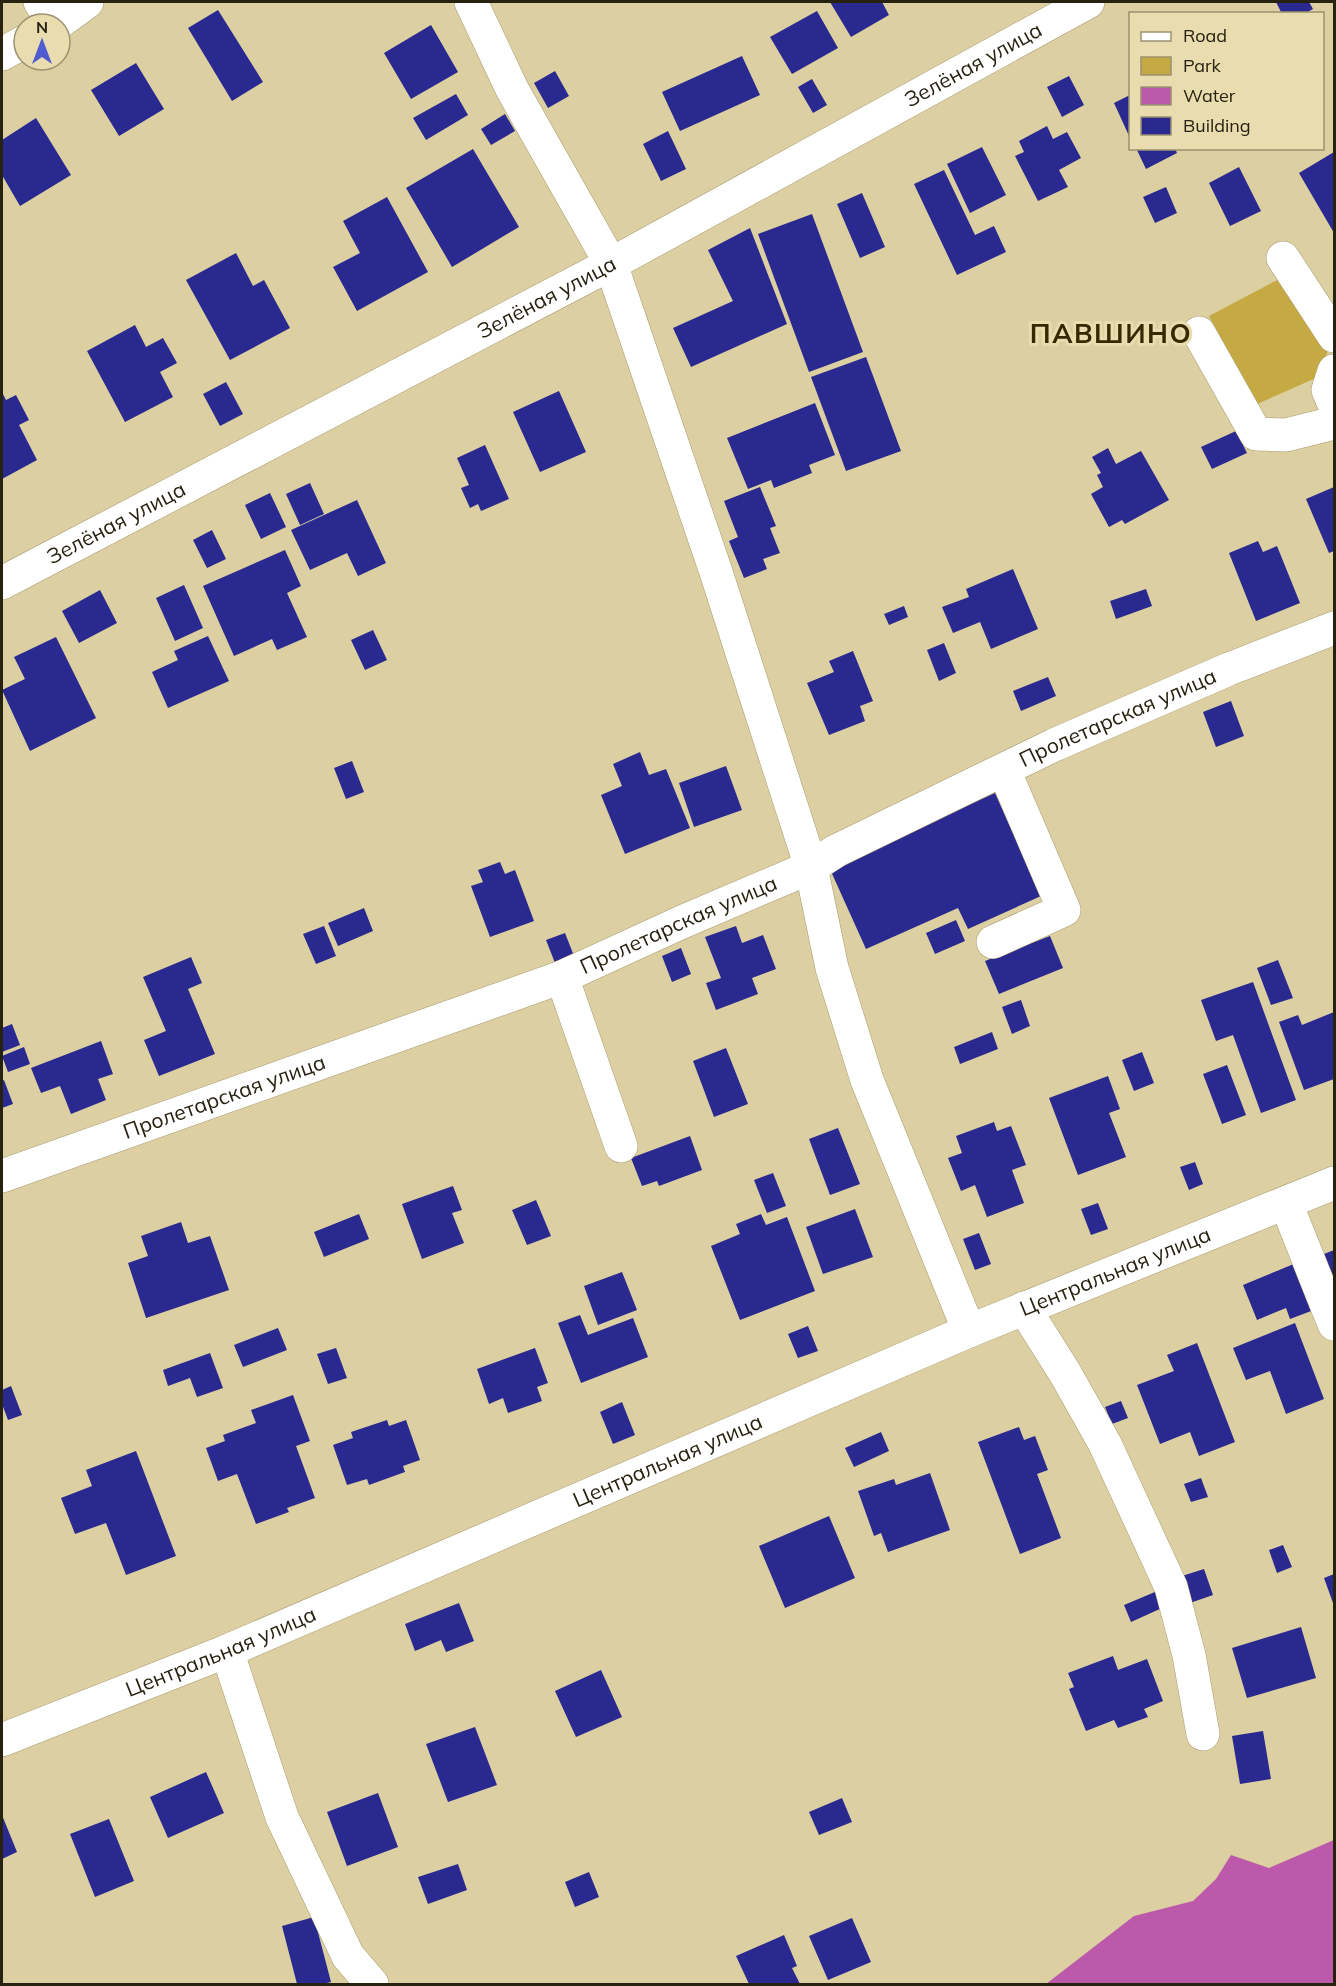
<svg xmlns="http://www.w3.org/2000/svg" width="1336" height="1986" font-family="Mulish,sans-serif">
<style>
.green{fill:#c5aa44}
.water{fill:#bc59ab}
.building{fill:#29298f}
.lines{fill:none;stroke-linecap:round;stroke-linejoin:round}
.minor-casing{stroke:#a89b70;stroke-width:34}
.minor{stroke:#fff;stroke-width:33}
.labels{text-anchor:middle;stroke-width:6;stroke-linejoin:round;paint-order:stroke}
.street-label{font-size:21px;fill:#272210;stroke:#e9dcaf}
.district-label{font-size:27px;font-weight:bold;letter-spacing:1.5px;fill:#342900;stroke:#e9dcaf}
</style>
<rect width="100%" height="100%" fill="#dccfa2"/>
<path class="green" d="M1283,277L1330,347L1316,378L1255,405L1209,316Z"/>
<path class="water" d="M1334,1840V1984H1046L1134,1916L1193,1901L1216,1879L1231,1855L1269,1868Z"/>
<path class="building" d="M830,2H882L889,15L851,37Z
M1276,2H1309L1313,9L1304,14H1282Z
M218,10L263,82L232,101L188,28Z
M817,11L838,48L792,74L770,37Z
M431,25L458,72L411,99L384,53Z
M742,56L760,95L680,131L662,92Z
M136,63L164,109L119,136L91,90Z
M555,71L569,96L548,108L534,83Z
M1069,76L1084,105L1062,117L1047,87Z
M812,79L827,105L813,113L798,87Z
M456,94L468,115L426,140L413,118Z
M1130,95V138L1114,103Z
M505,114L515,131L491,145L481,129Z
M36,118L71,175L20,206L2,175V140Z
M1047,126L1053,139L1067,132L1081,158L1059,170L1068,187L1038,201L1015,156L1024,152L1019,141Z
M668,131L686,169L661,181L643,144Z
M982,147L1006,195L970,213L947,164Z
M1136,148H1175L1177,153L1146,169Z
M473,149L519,227L452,267L406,188Z
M1334,152V233L1299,173Z
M1239,167L1261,211L1230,226L1209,183Z
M944,170L975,235L994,226L1006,252L957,275L914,184Z
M1166,187L1177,213L1155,223L1143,197Z
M862,193L885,247L860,258L837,204Z
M387,197L428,272L357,311L333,267L360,253L343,221Z
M812,214L863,352L809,372L758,234Z
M750,228L787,324L691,367L673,328L733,301L708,250Z
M236,253L253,286L264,280L290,328L230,360L186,280Z
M135,325L146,347L163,338L177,363L160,372L173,397L125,422L87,351Z
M866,357L901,451L846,471L811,377Z
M226,382L243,414L220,426L203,394Z
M559,391L586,452L540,472L513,412Z
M2,392L6,400L16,395L29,420L19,425L37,460L2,479Z
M815,403L835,455L809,465L812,473L774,488L771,480L748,489L727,438Z
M1236,431L1247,453L1212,469L1201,447Z
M485,445L509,499L481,511L478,504L470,508L461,488L469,485L457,458Z
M1108,448L1116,464L1141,451L1169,500L1125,524L1122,520L1109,527L1091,494L1103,487L1097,475L1101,473L1092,457Z
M310,483L324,514L300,525L286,494Z
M760,487L776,526L770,528L780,553L763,559L767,569L744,578L729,541L738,537L724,501Z
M1334,487V551L1329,553L1306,499Z
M270,493L286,527L261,539L245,505Z
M357,500L386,563L358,576L347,553L310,570L291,530Z
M212,530L226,559L207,568L193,540Z
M1258,541L1263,552L1277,546L1300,603L1256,621L1229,553Z
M285,550L301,586L287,593L307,637L277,650L272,639L234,656L203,586Z
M1013,569L1038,629L991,649L980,622L953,633L942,607L969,597L966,589Z
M184,585L203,628L175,641L156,598Z
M1146,589L1152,606L1116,619L1110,601Z
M100,590L117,623L79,643L62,611Z
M904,606L908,617L889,625L884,614Z
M373,630L387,660L365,670L351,640Z
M208,636L229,681L168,708L152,672L178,660L174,651Z
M56,637L96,718L30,751L2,690L25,679L14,657Z
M944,643L956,673L939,681L927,650Z
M853,651L873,701L860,706L865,721L829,735L807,683L834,672L829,661Z
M1048,677L1056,696L1021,711L1013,691Z
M1231,701L1244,736L1216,747L1203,712Z
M640,752L649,775L666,769L690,828L625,854L601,795L622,786L613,764Z
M352,761L364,792L346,799L334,768Z
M726,766L742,810L694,827L679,783Z
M995,793L1041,896L968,929L958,908L866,949L829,867Z
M500,862L505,874L515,870L534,921L490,937L471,886L483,882L478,870Z
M364,908L373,931L338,946L328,923Z
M956,920L965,941L935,954L926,933Z
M324,926L336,956L316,964L303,934Z
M736,926L742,943L763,935L776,969L752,978L758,994L716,1010L706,983L721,978L705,937Z
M565,933L576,961L557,968L546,940Z
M1050,936L1063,968L999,994L985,961Z
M681,948L691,974L672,982L662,956Z
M191,957L202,983L188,989L215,1054L159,1076L144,1040L166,1031L143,977Z
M1278,960L1293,998L1271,1005L1257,968Z
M1253,982L1296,1100L1261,1113L1233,1035L1216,1041L1201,1000Z
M1021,1000L1030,1026L1012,1034L1002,1007Z
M1334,1012V1079L1304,1090L1279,1022L1298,1015L1302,1025Z
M12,1024L20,1045L2,1052V1028Z
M992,1032L998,1049L960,1064L954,1047Z
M101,1041L113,1074L98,1079L106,1100L71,1114L60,1086L41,1093L31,1068Z
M24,1047L30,1064L8,1072L2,1056Z
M726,1048L748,1104L714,1117L693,1061Z
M1142,1052L1154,1083L1134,1091L1122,1060Z
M1227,1065L1246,1115L1222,1124L1203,1074Z
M1108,1076L1120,1109L1109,1113L1126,1157L1078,1175L1049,1098Z
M4,1080L13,1104L2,1108V1081Z
M994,1122L997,1131L1011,1126L1026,1165L1012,1170L1024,1203L987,1217L975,1185L961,1191L948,1158L962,1153L956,1136Z
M838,1128L860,1184L830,1195L809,1139Z
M690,1136L702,1170L659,1186L657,1181L642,1186L631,1158Z
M1195,1162L1203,1184L1189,1190L1180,1167Z
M773,1173L786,1206L767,1213L754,1180Z
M453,1186L462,1210L452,1213L464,1243L422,1259L402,1204Z
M536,1200L551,1236L527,1245L512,1210Z
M1098,1203L1108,1229L1091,1235L1081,1209Z
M855,1209L873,1257L823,1274L806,1227Z
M359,1214L369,1239L324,1257L314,1232Z
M761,1214L766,1225L787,1217L815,1291L740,1320L711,1246L740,1234L736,1224Z
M181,1222L188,1243L210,1236L229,1290L146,1318L128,1263L148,1256L141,1236Z
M979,1233L991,1264L975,1270L963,1239Z
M1334,1250V1295L1319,1256Z
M1301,1261L1319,1308L1290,1319L1286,1308L1257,1320L1243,1285Z
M622,1272L637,1310L598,1325L584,1286Z
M580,1315L588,1335L633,1318L648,1357L581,1383L558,1323Z
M1295,1323L1324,1399L1286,1414L1270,1371L1246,1380L1233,1348Z
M808,1326L818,1351L798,1358L788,1334Z
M278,1328L287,1350L243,1367L234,1345Z
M1197,1343L1235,1442L1199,1456L1190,1432L1160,1444L1137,1385L1174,1371L1167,1355Z
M336,1348L347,1378L328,1384L317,1354Z
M535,1348L548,1383L537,1387L542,1401L508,1413L503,1398L489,1404L477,1369Z
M210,1353L223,1388L197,1397L190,1378L168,1386L163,1370Z
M11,1386L22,1415L8,1420L2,1404V1390Z
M293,1395L310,1441L296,1446L315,1498L287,1508L289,1512L256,1524L237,1474L218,1481L206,1448L225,1441L223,1435L256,1423L251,1410Z
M1121,1401L1128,1418L1112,1424L1105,1407Z
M622,1402L635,1435L613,1444L600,1412Z
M387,1420L389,1426L406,1420L420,1460L403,1466L405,1472L369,1485L367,1479L347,1485L333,1445L353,1438L351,1432Z
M1019,1427L1024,1440L1035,1436L1048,1470L1037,1474L1061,1538L1020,1554L978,1442Z
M881,1432L889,1451L854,1467L845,1448Z
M136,1451L176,1556L126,1575L106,1523L75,1534L61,1498L92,1486L86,1470Z
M930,1473L950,1530L888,1552L881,1533L874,1536L858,1491L894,1479L896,1485Z
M1201,1478L1208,1497L1191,1502L1184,1484Z
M829,1516L855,1578L785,1608L759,1546Z
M1283,1545L1292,1567L1277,1573L1269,1550Z
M1204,1569L1213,1595L1190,1603L1182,1576Z
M1334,1574V1602L1333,1603L1324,1578Z
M1155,1592L1162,1608L1131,1622L1124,1605Z
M459,1603L474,1641L446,1652L441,1640L415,1651L405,1624Z
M1301,1627L1316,1678L1247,1698L1232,1648Z
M1113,1656L1118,1670L1147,1659L1163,1701L1144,1709L1148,1717L1118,1728L1114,1720L1086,1731L1069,1689L1074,1687L1068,1673Z
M601,1670L622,1717L576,1737L555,1691Z
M475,1727L497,1785L448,1802L426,1744Z
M1263,1731L1271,1779L1240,1784L1232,1736Z
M206,1772L224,1813L168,1838L150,1797Z
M378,1793L398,1847L347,1866L327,1812Z
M842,1798L852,1822L819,1835L809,1812Z
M2,1815L17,1852L2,1859Z
M109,1819L134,1881L95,1897L70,1834Z
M458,1864L467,1890L428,1904L418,1877Z
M589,1872L599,1897L575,1907L565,1882Z
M314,1917L331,1982L322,1984H297L282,1926Z
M852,1918L871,1962L828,1980L809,1936Z
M784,1935L797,1966L792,1968L800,1984H749L736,1956Z"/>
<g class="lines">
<defs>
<g id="minor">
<path d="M40,2L56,24"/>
<path d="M471,2L512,89L611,264L716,572L811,867L832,968L867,1080L969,1331"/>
<path d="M57,24L87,2"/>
<path d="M2,54L24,42"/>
<path d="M1283,258L1334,336"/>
<path d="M1199,333L1256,434L1286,435L1334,423"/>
<path d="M1334,371L1328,390L1334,404"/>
<path id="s1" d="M2,583L611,264L1088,2"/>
<path d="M993,942L1064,910L1004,770"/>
<path d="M562,977L621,1146"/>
<path id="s2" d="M2,1176L562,977L682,922L811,867L836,851L1054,745L1229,669L1334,628"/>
<path d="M1286,1203L1334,1324"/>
<path d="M1024,1308L1065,1373L1105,1444L1171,1587L1189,1655L1203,1734"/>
<path d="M227,1651L282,1817L348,1956L372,1984"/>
<path id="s3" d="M2,1740L227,1651L969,1331L1334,1183"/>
</g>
</defs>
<use href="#minor" class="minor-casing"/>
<use href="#minor" class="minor"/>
</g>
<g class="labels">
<g class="street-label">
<text dy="7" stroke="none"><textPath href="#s1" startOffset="1101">Зелёная улица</textPath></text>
<text dy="7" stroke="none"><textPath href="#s1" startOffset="615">Зелёная улица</textPath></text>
<text dy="7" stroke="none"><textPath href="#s1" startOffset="129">Зелёная улица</textPath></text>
<text dy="7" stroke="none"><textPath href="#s2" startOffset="1208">Пролетарская улица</textPath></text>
<text dy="7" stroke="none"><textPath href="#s2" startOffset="722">Пролетарская улица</textPath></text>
<text dy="7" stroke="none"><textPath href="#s2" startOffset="236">Пролетарская улица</textPath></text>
<text dy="7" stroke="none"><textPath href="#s3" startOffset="1208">Центральная улица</textPath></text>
<text dy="7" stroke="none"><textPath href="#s3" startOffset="722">Центральная улица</textPath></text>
<text dy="7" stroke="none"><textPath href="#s3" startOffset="236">Центральная улица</textPath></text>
</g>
<g class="district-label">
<text x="1111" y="343">ПАВШИНО</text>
</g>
</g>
<rect width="1336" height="1986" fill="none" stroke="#272210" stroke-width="6"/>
<rect x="1129" y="12" width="195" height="138" fill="#e9dcaf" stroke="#9b926f" stroke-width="1.5"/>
<rect x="1141" y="32" width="30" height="9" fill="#ffffff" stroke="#9b926f" stroke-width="1.5"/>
<text x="1183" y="42" font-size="18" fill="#272210">Road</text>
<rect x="1141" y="57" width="30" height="18" fill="#c5aa44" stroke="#9b926f" stroke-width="1.5"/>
<text x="1183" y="72" font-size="18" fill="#272210">Park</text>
<rect x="1141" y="87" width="30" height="18" fill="#bc59ab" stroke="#9b926f" stroke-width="1.5"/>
<text x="1183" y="102" font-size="18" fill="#272210">Water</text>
<rect x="1141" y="117" width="30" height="18" fill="#29298f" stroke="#9b926f" stroke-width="1.5"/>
<text x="1183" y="132" font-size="18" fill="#272210">Building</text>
<g transform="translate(42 42)"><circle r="28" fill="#e9dcaf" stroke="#9b926f" stroke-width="1.5"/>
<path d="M0-4.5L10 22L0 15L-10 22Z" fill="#4f5bd1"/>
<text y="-9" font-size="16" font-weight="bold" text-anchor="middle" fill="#272210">N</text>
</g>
</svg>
